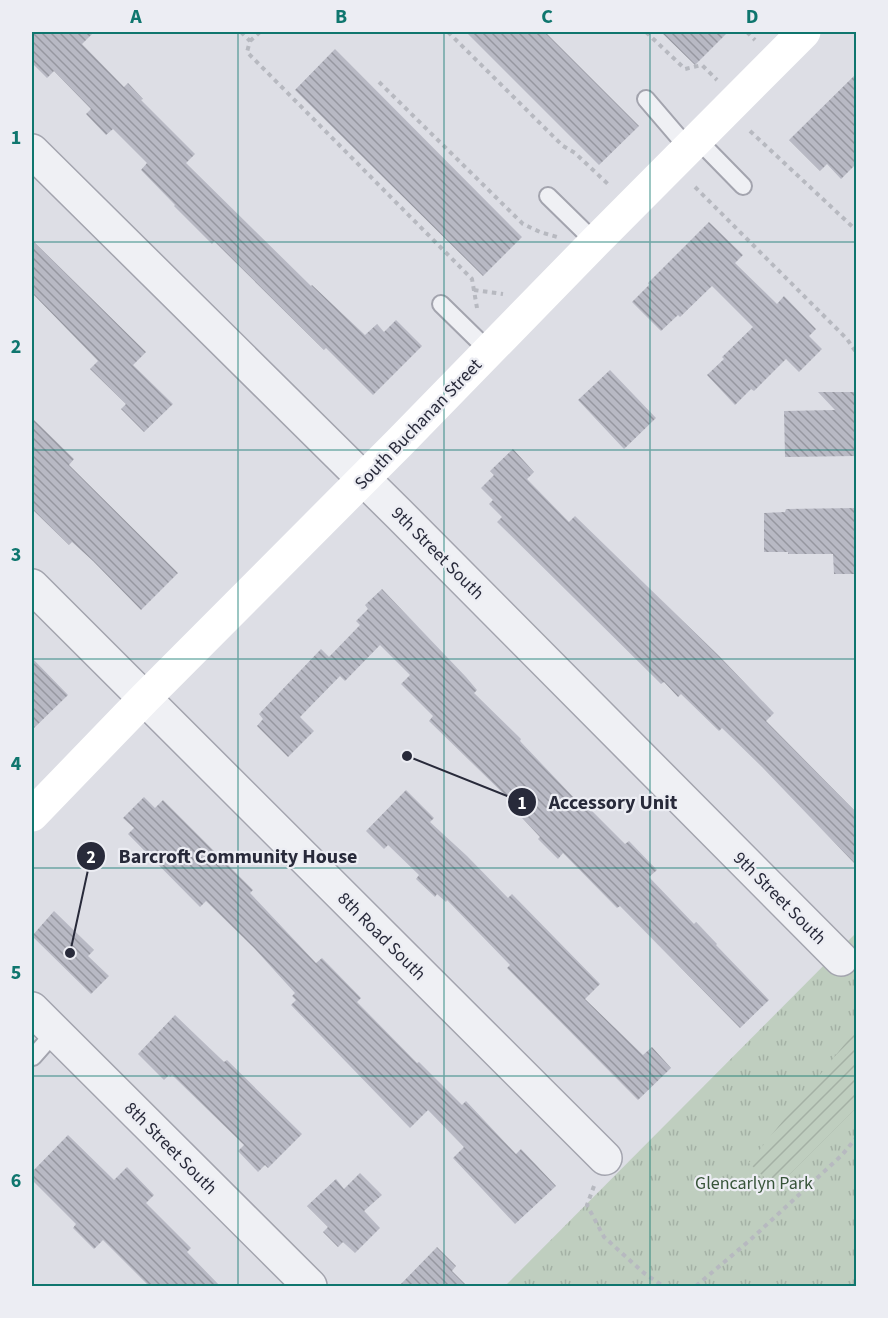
<svg xmlns="http://www.w3.org/2000/svg" width="888" height="1318" font-family="'Source Sans 3',sans-serif">
<style>
.park{fill:url(#park-tufts)}
.garden{fill:url(#garden-furrows)}
.building{fill:url(#building-back-hatch)}
.lines{fill:none;stroke-linecap:round;stroke-linejoin:round}
.lane-casing{stroke:#a3a4ae;stroke-width:20}
.street-casing{stroke:#a3a4ae;stroke-width:36}
.path{stroke:#b7b9c0;stroke-width:4;stroke-dasharray:4.5 4.5;stroke-linecap:butt}
.lane{stroke:#eff0f4;stroke-width:16}
.street{stroke:#eff0f4;stroke-width:33}
.secondary{stroke:#fff;stroke-width:33}
.grid{fill:none;stroke:#0f766e;stroke-width:1.5;stroke-opacity:0.55}
.labels{text-anchor:middle;stroke-width:4.5;stroke-linejoin:round;paint-order:stroke}
.street-label{font-size:18px;fill:#282a3a;stroke:#ecedf3}
.park-label{font-size:18px;fill:#375439;stroke:#ecedf3}
.leader{fill:none;stroke:#282a3a;stroke-width:2}
.callout-dot{fill:#282a3a;stroke:#ecedf3;stroke-width:2}
.mark-label{font-size:18px;text-anchor:middle;font-weight:bold;fill:#fff}
.callout-label{font-size:20px;text-anchor:middle;font-weight:bold;fill:#282a3a;stroke:#ecedf3;stroke-width:4.5;stroke-linejoin:round;paint-order:stroke}
.neatline{fill:none;stroke:#0f766e;stroke-width:2}
.grid-label{font-size:20px;text-anchor:middle;font-weight:bold;fill:#0f766e}
</style>
<defs>
<pattern id="park-tufts" width="24" height="20" patternUnits="userSpaceOnUse" patternTransform="scale(1.5)"><rect width="24" height="20" fill="#bfcebf"/><path d="M3 7l-1-3M5 7V3M7 7l1-3M15 17l-1-3M17 17v-4M19 17l1-3" fill="none" stroke="#a4b1a5"/></pattern>
<pattern id="garden-furrows" width="10" height="10" patternUnits="userSpaceOnUse" patternTransform="scale(1.5)"><rect width="10" height="10" fill="#bfcebf"/><path d="M-1 1l2-2M0 10L10 0M9 11l2-2" fill="none" stroke="#a4b1a5"/></pattern>
<pattern id="building-back-hatch" width="6" height="6" patternUnits="userSpaceOnUse" patternTransform="scale(1.5)"><rect width="6" height="6" fill="#b8b9c4"/><path d="M-1 5l2 2M0 0l6 6M5-1l2 2" fill="none" stroke="#9697a0"/></pattern>
</defs>
<rect width="100%" height="100%" fill="#dddee5"/>
<path class="park" d="M856,933V1286H505Z"/>
<path class="garden" d="M856,1030V1108L776,1188L749,1163Z"/>
<path class="building" d="M32,32H94L82,44L124,87L128,83L143,99L141,100L195,154L186,163L311,286L312,285L365,335L377,324L384,332L396,320L422,346L373,395L326,348L324,350L214,241L212,244L174,206L175,205L141,170L147,163L113,129L106,135L86,114L91,109L54,71L47,78L32,63Z
M466,32H545L639,126L599,165Z
M661,32H728L695,65Z
M335,49L522,237L483,276L295,90Z
M856,74V164L841,179L827,164L820,171L789,140Z
M709,222L743,255L735,263L777,304L784,296L816,329L809,336L822,349L799,372L786,359L754,391L751,389L735,405L707,375L724,359L722,357L753,327L712,286L680,317L678,315L661,331L632,302L649,285L648,283Z
M32,240L146,352L133,365L173,404L144,432L121,409L126,404L90,369L98,361L32,293Z
M610,370L656,418L624,449L578,400Z
M818,392H856V456L785,457L784,411L835,410Z
M32,418L74,459L69,465L178,573L141,610L93,561L72,542L69,545L32,509Z
M513,449L534,472L527,479L569,522L575,516L719,656L774,713L766,721L856,812V865L762,767L722,728L719,731L681,694L678,697L664,682L661,684L497,522L502,517L489,504L493,500L481,488L494,475L490,471Z
M856,508V574H834L833,554H788V552H764V513L785,512L786,509Z
M382,589L466,677L477,690L474,693L521,739L520,741L577,801L579,798L625,844L629,841L657,870L649,877L694,924L696,922L717,944L716,945L769,1000L740,1028L620,906L617,908L563,853L558,859L538,839L540,837L510,805L512,802L429,721L433,716L401,684L410,675L380,645L345,681L340,676L300,717L314,731L288,757L257,726L263,719L259,714L321,649L329,657L360,625L356,621L368,609L365,605Z
M32,658L68,695L32,730Z
M406,790L434,818L430,822L467,856L508,898L512,894L600,984L585,999L643,1055L652,1047L671,1068L638,1100L507,968L510,965L447,900L446,902L437,894L435,897L416,879L419,875L388,845L384,849L366,831Z
M144,797L155,808L163,800L253,890L250,893L316,963L322,958L361,998L357,1002L417,1063L419,1062L462,1105L466,1101L516,1154L521,1149L556,1186L515,1224L453,1158L464,1147L428,1110L410,1128L291,1005L296,1000L292,996L295,993L254,948L206,901L200,907L128,834L134,828L123,818Z
M54,911L94,950L88,956L109,976L91,994L32,936Z
M175,1015L224,1062L227,1060L302,1134L268,1168L265,1165L258,1172L238,1151L244,1145L172,1075L170,1077L169,1075L164,1080L138,1054Z
M68,1135L114,1180L127,1167L154,1195L146,1203L191,1248L187,1252L221,1287H150L103,1240L94,1249L73,1228L76,1224L32,1180V1172Z
M360,1173L382,1195L364,1211L380,1228L355,1253L343,1242L338,1247L323,1232L328,1227L307,1206L336,1179L344,1189Z
M437,1247L456,1266L452,1271L468,1287H398Z"/>
<g class="lines">
<defs>
<path id="lane" d="M646,99L688,148
M697,139L743,186
M548,196L595,242
M441,304L489,351
M33,1057L55,1032"/>
<path id="street" d="M32,151L400,515L841,959
M32,586L605,1158
M32,1009L310,1286"/>
</defs>
<use href="#lane" class="lane-casing"/>
<use href="#street" class="street-casing"/>
<path class="path" d="M241,32L250,41L247,52L472,279L477,308
M448,32L563,146L575,153L610,186
M646,32L685,69L702,65L717,80
M747,32L755,40
M250,41L260,32
M379,82L523,224L540,232L557,237
M750,131L856,230
M695,187L847,339L856,352
M474,290L503,294
M594,1186L587,1205L604,1237L644,1273L663,1286
M696,1286L749,1241L842,1155L856,1138"/>
<use href="#lane" class="lane"/>
<use href="#street" class="street"/>
<path class="secondary" d="M32,815L144,699L401,441L595,242L804,32"/>
</g>
<path class="grid" d="M238,32V1286M444,32V1286M650,32V1286M32,242H856M32,450H856M32,659H856M32,868H856M32,1076H856"/>
<g class="labels">
<g class="street-label">
<text transform="translate(418 424) rotate(-46)" y="6">South Buchanan Street</text>
<text transform="translate(438 553) rotate(45)" y="6">9th Street South</text>
<text transform="translate(780 898) rotate(45)" y="6">9th Street South</text>
<text transform="translate(382 936) rotate(45)" y="6">8th Road South</text>
<text transform="translate(171 1148) rotate(45)" y="6">8th Street South</text>
</g>
<g class="park-label">
<text x="754" y="1189">Glencarlyn Park</text>
</g>
</g>
<path class="leader" d="M407 756L522 802M70 953L91 856"/>
<g class="callout-dot">
<circle cx="407" cy="756" r="6"/>
<circle cx="70" cy="953" r="6"/>
<circle cx="522" cy="802" r="15"/>
<circle cx="91" cy="856" r="15"/>
</g>
<g class="mark-label">
<text x="522" y="809">1</text>
<text x="91" y="863">2</text>
</g>
<g class="callout-label">
<text x="613" y="809">Accessory Unit</text>
<text x="238" y="863">Barcroft Community House</text>
</g>
<rect width="888" height="1318" fill="none" stroke="#ecedf3" stroke-width="66"/>
<rect x="33" y="33" width="822" height="1252" class="neatline"/>
<g class="grid-label">
<text x="136" y="23">A</text>
<text x="341" y="23">B</text>
<text x="547" y="23">C</text>
<text x="752" y="23">D</text>
<text x="16" y="144">1</text>
<text x="16" y="353">2</text>
<text x="16" y="561">3</text>
<text x="16" y="770">4</text>
<text x="16" y="979">5</text>
<text x="16" y="1187">6</text>
</g>
</svg>
